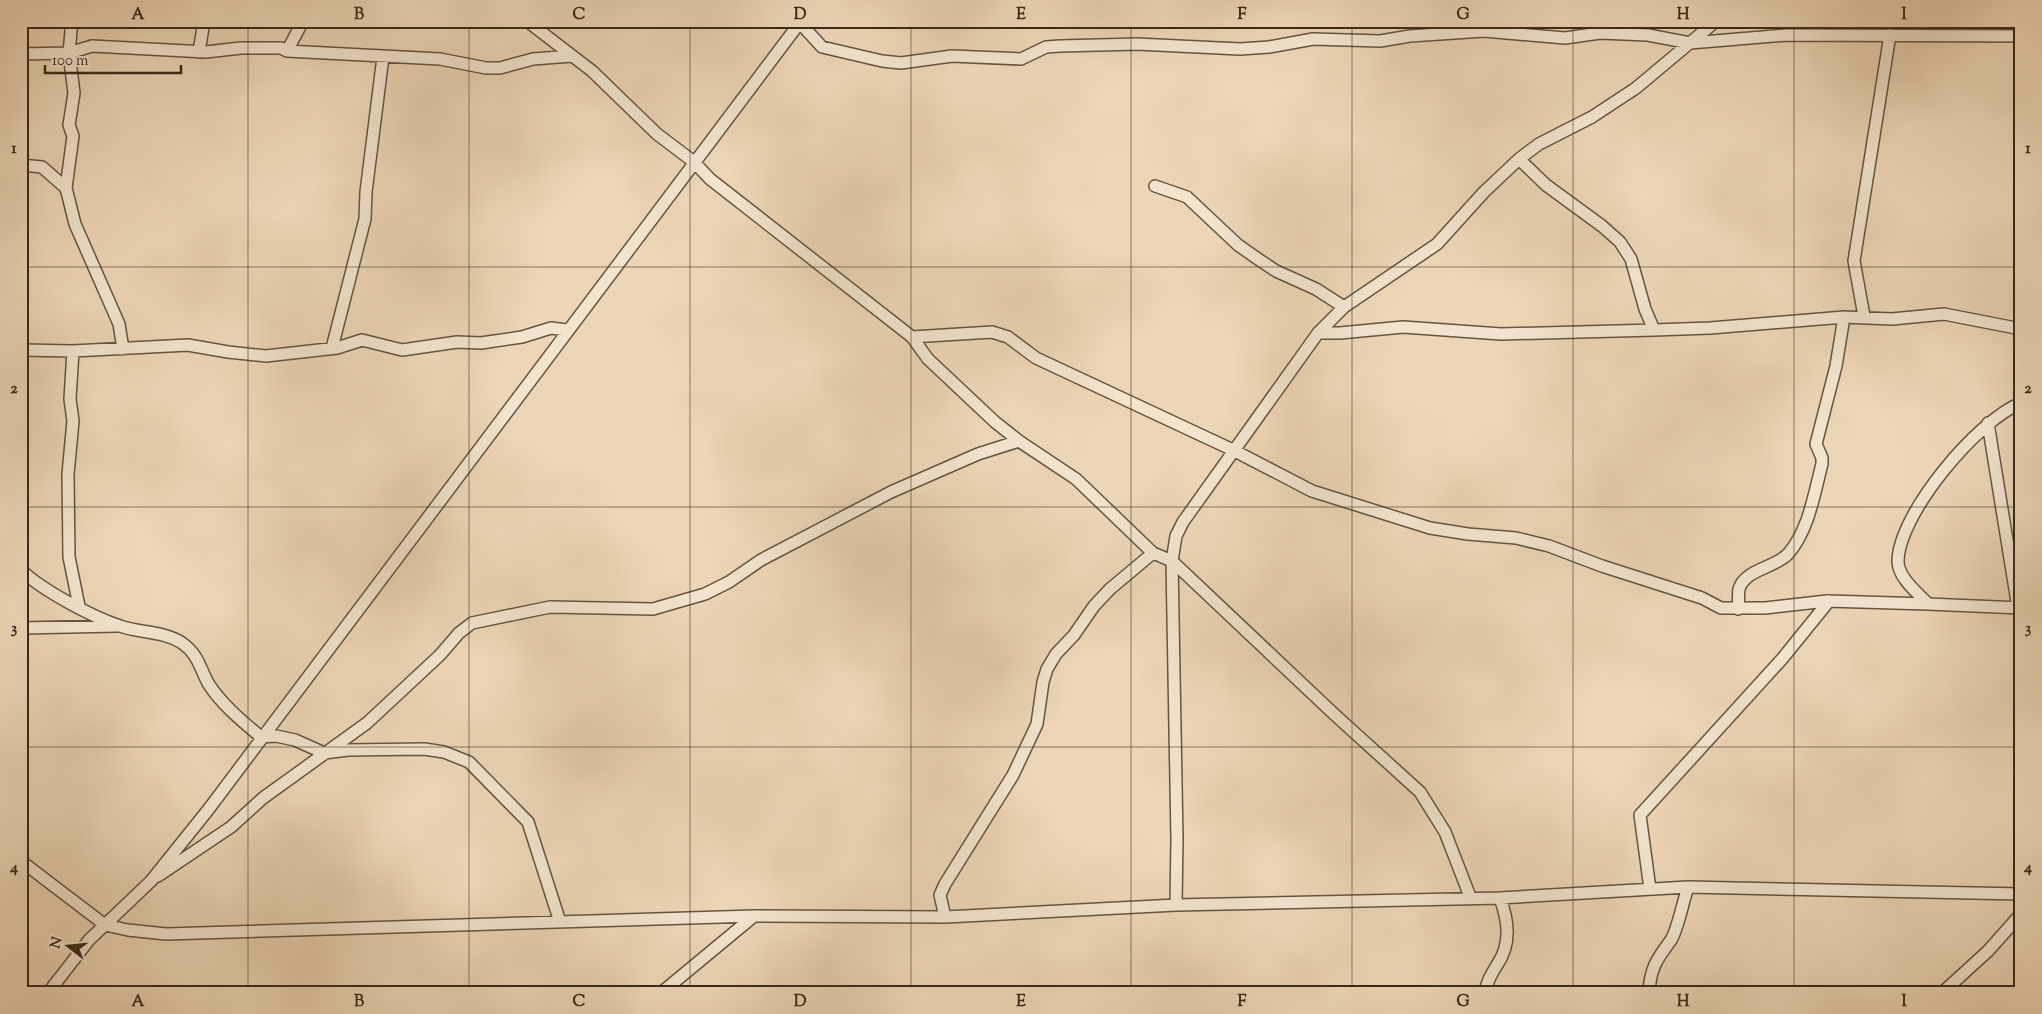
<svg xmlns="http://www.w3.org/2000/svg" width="2042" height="1014" font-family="'Sorts Mill Goudy',serif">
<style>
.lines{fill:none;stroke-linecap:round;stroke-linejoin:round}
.minor-casing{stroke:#655541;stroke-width:14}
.minor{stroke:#f3e4d0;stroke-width:11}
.grid{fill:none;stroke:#382a1a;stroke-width:1;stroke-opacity:0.55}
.neatline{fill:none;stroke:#382a1a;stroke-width:2}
.grid-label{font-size:16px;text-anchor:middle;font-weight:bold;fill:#382a1a}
</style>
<rect width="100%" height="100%" fill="#edd6b7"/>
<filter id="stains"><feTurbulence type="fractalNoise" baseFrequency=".004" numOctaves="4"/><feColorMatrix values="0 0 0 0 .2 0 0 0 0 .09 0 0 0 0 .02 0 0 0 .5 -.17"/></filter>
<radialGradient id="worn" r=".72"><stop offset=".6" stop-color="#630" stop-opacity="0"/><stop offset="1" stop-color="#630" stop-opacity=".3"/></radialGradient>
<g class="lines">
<defs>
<path id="minor" d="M72,21L69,53L74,93L69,125L73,136L66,188L75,224L119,324L123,349
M527,21L592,71L657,134L694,162L710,179L912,337L928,359L995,422L1019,441L1076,479L1153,553L1172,561L1335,715L1420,792L1445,832L1471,899
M800,23L822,47L882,61L901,63L952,56L1021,59L1046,47L1060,46L1137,44L1240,49L1269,47L1313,39L1380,41L1410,36L1484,31L1565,38L1600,33L1648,35L1690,43L1787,35L2021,36
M287,51L303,21
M199,52L204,21
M21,54L69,53L92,46L206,52L241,48H281L287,51L440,59L486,68H500L533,59L572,56
M1519,159L1546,185L1602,226L1620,242L1631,259L1645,309L1654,330
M21,165L42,167L66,188
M1155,186L1187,197L1238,245L1258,259L1276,271L1316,289L1344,307
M1864,316L1854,261L1890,35
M1318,333H1340L1403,327L1501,334L1654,330L1710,328L1844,317L1892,319L1944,314L2021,329
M912,337L992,332L1008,337L1036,358L1233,450L1312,491L1430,528L1468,534L1516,538L1549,546L1602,566L1702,598L1721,608H1765L1827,601L1928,604
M332,348L365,219L366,192L383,57
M21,350L73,351L188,345L228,352L266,356L337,348L362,340L402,350L457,342L481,343L522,337L551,328L567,330
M73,351L70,399L73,421L68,474L69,557L79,606
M2021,403C1978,420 1899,513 1898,561C1898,578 1918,593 1928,604L2021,608
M1988,423L2018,608
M21,570C42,590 92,617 120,626C139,633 164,631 182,643C198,654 200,668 208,683C221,704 243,722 261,737L276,736L295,740L324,753L348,750L424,749L444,752L469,762L528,822L560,922
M1738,609C1739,603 1738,595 1739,589C1745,569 1775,568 1788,554C1809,530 1814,494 1822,464V458L1816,444L1836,366L1844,317
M21,628L117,626
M21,861L105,925L128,930L166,934L754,916L945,917L1176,905L1500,898L1688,887L2021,894
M158,876L231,827L263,798L367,723L440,655L459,633L472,623L550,607L653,609L705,594L729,582L761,560L891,492L978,454L1019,441
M1650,889L1640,815L1782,659L1829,601
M1176,905L1177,839L1172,561L1176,536L1183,522L1318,333L1344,307L1437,244L1484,192L1519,159L1539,144L1592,117L1636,88L1716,21
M945,917L940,895L945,884L1013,775L1037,724L1043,682L1047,669L1056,654L1074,635L1094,606L1110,589L1153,553
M48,993L89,940L151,881L208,810L801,21
M661,993L754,916
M1485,993C1487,981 1491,975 1497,965C1512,943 1508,920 1500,898
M1649,993C1650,968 1657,959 1671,940C1678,929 1683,901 1688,887
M1942,993L1988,951L2021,914"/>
</defs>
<use href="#minor" class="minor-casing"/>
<use href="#minor" class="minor"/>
</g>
<path class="grid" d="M248,21V993M469,21V993M690,21V993M911,21V993M1131,21V993M1352,21V993M1573,21V993M1794,21V993M21,267H2021M21,507H2021M21,747H2021"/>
<rect width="2042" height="1014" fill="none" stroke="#edd6b7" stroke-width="55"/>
<g transform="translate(68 946) rotate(286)" stroke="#f3e4d0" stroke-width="4" paint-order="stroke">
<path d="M0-4L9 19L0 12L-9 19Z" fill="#382a1a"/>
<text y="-8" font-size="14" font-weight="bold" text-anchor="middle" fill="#382a1a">N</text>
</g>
<path d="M45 65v8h136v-8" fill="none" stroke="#382a1a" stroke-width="2.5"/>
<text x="52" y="65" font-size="15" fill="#382a1a" stroke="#f3e4d0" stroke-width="4" paint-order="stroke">100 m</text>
<rect x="28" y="28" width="1986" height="958" class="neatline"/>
<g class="grid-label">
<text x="138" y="19">A</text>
<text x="359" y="19">B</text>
<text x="579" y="19">C</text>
<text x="800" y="19">D</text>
<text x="1021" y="19">E</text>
<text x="1242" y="19">F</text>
<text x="1463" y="19">G</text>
<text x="1683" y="19">H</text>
<text x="1904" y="19">I</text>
<text x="14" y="153">1</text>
<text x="2028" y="153">1</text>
<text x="14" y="393">2</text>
<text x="2028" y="393">2</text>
<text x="14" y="633">3</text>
<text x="2028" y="633">3</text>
<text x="14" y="872">4</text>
<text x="2028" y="872">4</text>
<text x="138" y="1006">A</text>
<text x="359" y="1006">B</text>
<text x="579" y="1006">C</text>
<text x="800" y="1006">D</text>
<text x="1021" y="1006">E</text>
<text x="1242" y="1006">F</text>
<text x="1463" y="1006">G</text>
<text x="1683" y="1006">H</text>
<text x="1904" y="1006">I</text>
</g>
<rect width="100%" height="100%" filter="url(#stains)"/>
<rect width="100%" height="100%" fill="url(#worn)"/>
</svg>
